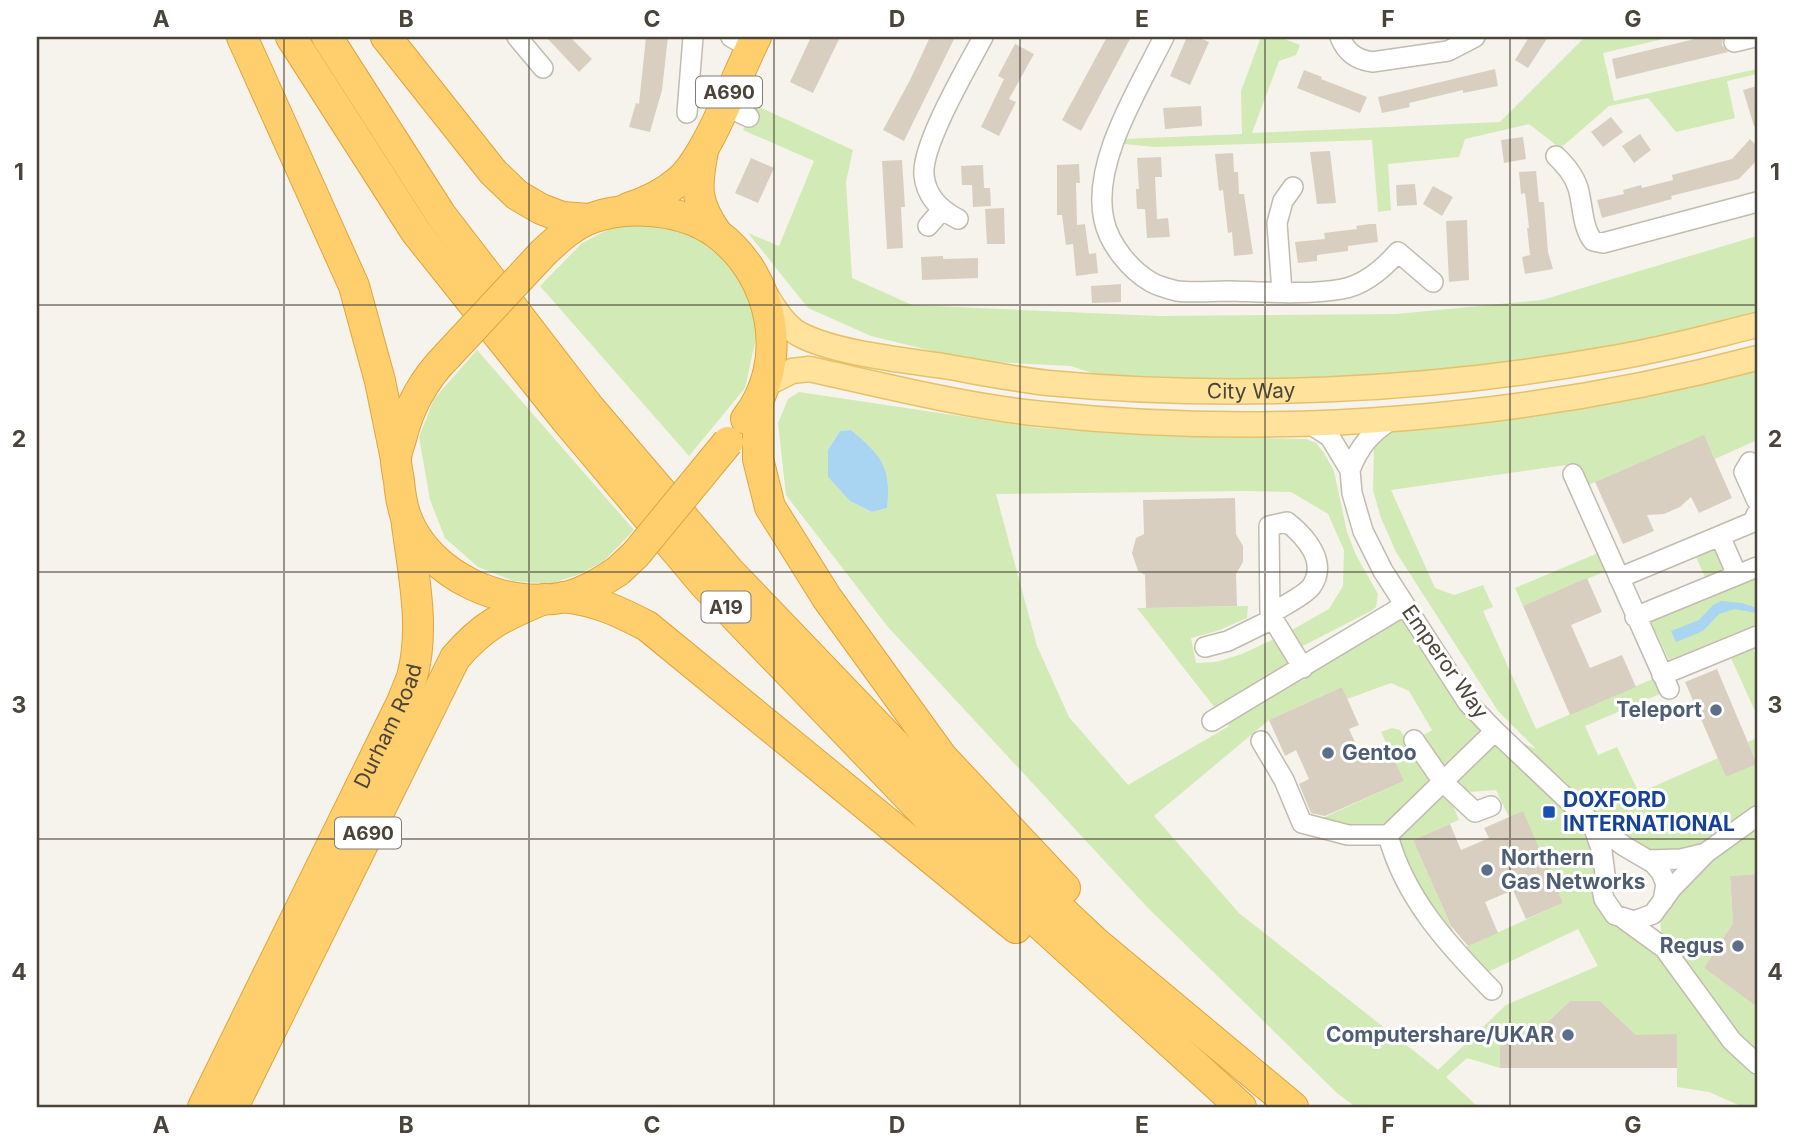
<svg xmlns="http://www.w3.org/2000/svg" width="1794" height="1144" font-family="Inter,sans-serif">
<style>
.green{fill:#d2eab5;fill-rule:evenodd}
.water{fill:#a9d4f2}
.building{fill:#d8cfc1}
.lines{fill:none;stroke-linecap:round;stroke-linejoin:round}
.minor-casing{stroke:#c2bbae;stroke-width:22}
.major-casing{stroke:#e6c16a;stroke-width:27}
.highway-casing{stroke:#e0a43c;stroke-width:32}
.minor{stroke:#fff;stroke-width:19}
.major{stroke:#ffe39c;stroke-width:24}
.highway{stroke:#ffcf6e;stroke-width:30}
.highway-bridge-casing{stroke:#e0a43c;stroke-width:32;stroke-linecap:butt}
.highway-bridge{stroke:#ffcf6e;stroke-width:30}
.grid{fill:none;stroke:#4b4439;stroke-width:2;stroke-opacity:0.55}
.service-dot{fill:#5c6f8a;stroke:#fff;stroke-width:2.5}
.transit-dot{fill:#1a4fb4;stroke:#fff;stroke-width:2.5}
.labels{text-anchor:middle;stroke-width:6;stroke-linejoin:round;paint-order:stroke}
.shield{fill:#fff;stroke:#817c74;stroke-width:2}
.shield-label{font-size:19px;font-weight:bold;fill:#4b4439}
.street-label{font-size:21px;fill:#4b4439;stroke:#fff}
.service-label{font-size:21px;font-weight:bold;fill:#4e5e75;stroke:#fff;text-anchor:end}
.transit-label{font-size:21px;font-weight:bold;fill:#164399;stroke:#fff;text-anchor:start}
.neatline{fill:none;stroke:#4b4439;stroke-width:2.5}
.grid-label{font-size:23px;text-anchor:middle;font-weight:bold;fill:#4b4439}
</style>
<rect width="100%" height="100%" fill="#f6f3ec"/>
<path class="green" d="M1261,37H1279L1300,45L1296,55L1279,61L1252,133L1500,122L1585,37H1672L1603,53L1614,101L1757,69V74L1727,81L1735,118L1676,132L1648,98L1609,106L1563,146L1556,145L1529,124L1465,139L1459,157L1388,164L1391,210L1378,212L1372,140L1155,147L1124,144V139L1242,134L1241,91Z
M755,105L853,150L846,182L852,278L912,305L1159,316L1396,314L1542,300L1757,236V325L1503,374L1133,387L1071,366L973,361L871,336L808,308L748,233L779,246L814,161L743,130Z
M619,224L666,226L707,241L742,283L754,306L756,338L745,388L689,456L540,286L582,243Z
M477,350L634,530L604,561L578,575L549,584L514,581L478,567L445,538L430,500L419,437L434,399Z
M1757,369V440L1715,459L1704,436L1588,485L1582,470L1566,465L1391,490L1435,588L1454,595L1483,585L1493,607L1483,611L1536,729L1655,678L1662,693L1585,726L1598,755L1617,747L1639,793L1718,758L1726,777L1757,764L1748,742L1757,738V874L1730,876L1733,923L1704,968L1757,1007V1107H1743L1709,1092L1677,1087V1035H1636L1600,1001H1570L1536,1033H1501L1500,1068L1467,1058L1446,1077L1478,1107H1356L1338,1094L1148,908L888,627L786,495L778,423L788,399L799,392L1039,428L1176,436L1306,439L1316,443L1324,453L1334,471L1347,532L1356,555L1378,594L1376,607L1371,611L1293,651L1302,667L1405,605L1468,703L1495,731L1536,749L1498,711L1396,552L1381,518L1373,490L1374,445L1392,431L1582,406ZM851,430C881,455 892,467 887,508L872,512L850,501L828,477V450L840,431ZM1246,491L1291,492L1328,514L1344,550L1343,586L1329,609L1283,635L1242,654L1216,662L1196,663L1191,638L1217,631L1247,618L1248,606L1137,608L1229,726L1128,785L1069,717L1037,646L996,494ZM1391,683L1409,691L1432,730L1409,744L1400,730L1392,728L1381,732L1404,781L1314,822L1348,829L1394,828C1395,855 1426,908 1443,930C1456,946 1471,960 1484,974L1578,929L1598,966L1506,1005L1438,1070L1239,913L1154,816L1269,720L1342,687L1347,699ZM1496,790L1509,817L1523,812L1563,903L1461,949L1413,840L1459,820L1450,798L1468,792ZM1592,823L1648,860L1681,859L1706,853C1692,868 1664,888 1661,908C1659,922 1662,934 1663,947L1608,908L1602,889L1605,874L1602,851Z
M1715,545L1727,571L1706,579L1694,553Z
M1598,553L1606,571L1523,606L1515,588Z
M1757,577V624L1669,660L1651,622Z
M1753,649L1757,658V708L1754,709L1731,658Z"/>
<path class="water" d="M851,430C881,455 892,467 887,508L872,512L850,501L828,477V450L840,431Z
M1721,601L1742,603L1757,608V613L1735,609L1719,614L1703,631L1676,642L1671,631L1699,620L1713,605Z"/>
<path class="building" d="M546,37H570L592,59L579,72Z
M646,37H668L662,90L650,132L629,127L636,103L639,104Z
M811,37H840L813,93L790,82Z
M930,37H955L904,141L883,130L910,80Z
M1107,37H1131L1081,131L1062,120Z
M1187,37H1197L1209,42L1190,85L1170,76Z
M1529,37H1548L1528,68L1515,60Z
M1703,37H1723L1722,45L1728,52L1616,79L1612,59Z
M1015,44L1034,54L1009,99L1016,102L999,136L981,127L1004,79L998,76Z
M1495,69L1498,86L1463,93V90L1409,103L1410,107L1382,113L1378,97Z
M1304,70L1322,77L1321,79L1367,97L1360,113L1297,88Z
M1757,86V126H1754L1743,90Z
M1201,106L1202,126L1165,129L1163,108Z
M1611,117L1623,132L1603,147L1591,132Z
M1640,134L1651,150L1634,163L1622,146Z
M1523,137L1526,159L1504,163L1501,140Z
M1750,139L1757,146V160L1739,179L1671,196L1672,199L1602,218L1597,200L1624,194L1623,190L1641,185L1642,188L1673,180L1672,175L1732,159Z
M1330,151L1336,203L1317,204L1310,152Z
M1233,153L1234,172H1238L1239,194H1244L1253,254L1234,256L1232,232L1228,233L1223,190L1219,191L1215,154Z
M1161,157L1162,177H1155L1157,219L1168,218L1170,237L1147,238L1145,209H1137L1136,189H1139L1137,158Z
M751,158L774,168L758,203L735,193Z
M902,160L905,207H901L903,248L887,249L882,161Z
M1079,164L1080,183H1076L1077,225L1085,224L1089,254L1096,253L1098,273L1076,276L1073,244L1066,245L1062,215H1057V165Z
M983,165L984,188H990L991,206L973,207L972,185H962L961,166Z
M1536,171L1539,202H1544L1548,252L1553,269L1525,274L1522,257L1530,255L1527,228H1529L1525,193L1521,194L1519,172Z
M1415,184L1417,205L1397,206L1396,185Z
M1433,186L1453,197L1442,216L1423,204Z
M1004,208L1005,244H987L985,209Z
M1467,220L1469,280L1449,282L1446,221Z
M1370,224H1376L1378,242L1348,246V251L1317,255V261L1298,263L1295,242L1325,239L1324,233L1357,229L1356,226Z
M943,256V259L978,258V278L922,280L921,257Z
M1121,284V302L1092,303L1091,286Z
M1704,435L1732,498L1699,513L1691,497L1680,507L1664,514L1647,515L1654,531L1623,544L1595,482Z
M1235,498L1236,534L1243,546V562L1236,574L1237,606L1146,608L1145,575L1138,571L1132,553L1136,538L1144,534L1143,500Z
M1587,578L1602,612L1571,625L1590,668L1622,655L1636,687L1570,715L1523,606Z
M1717,669L1757,764L1726,777L1685,682Z
M1342,687L1359,725L1349,729L1362,758L1388,746L1404,781L1325,816L1311,813L1299,784L1309,779L1296,750L1285,756L1269,720Z
M1523,811L1563,903L1526,919L1513,890L1485,902L1498,933L1468,946L1451,926L1413,840L1450,824L1461,850L1489,838L1484,828Z
M1757,874V1007L1704,968L1733,923L1730,876Z
M1570,1001H1600L1636,1035L1677,1034V1068H1500V1033H1536Z"/>
<g class="lines">
<defs>
<path id="minor" d="M517,37L543,68
M731,37L750,48
M1164,37C1139,88 1091,163 1104,220C1109,244 1130,270 1151,282C1158,286 1169,289 1177,291C1194,293 1213,291 1230,291C1264,292 1308,295 1342,289C1365,285 1383,269 1398,252L1433,282
M1340,37C1346,52 1355,59 1372,62L1448,51L1475,37
M1734,42L1755,37
M723,105L749,117
M687,113L693,37
M1556,156C1566,166 1574,175 1578,188C1583,205 1582,227 1593,241L1603,243L1757,202
M958,219C940,210 926,196 924,175C921,145 968,66 983,37
M928,226L941,211
M1282,292L1277,223L1283,201L1293,187
M1309,423L1330,437L1350,470L1352,493L1363,531L1383,571L1468,703L1495,731L1591,822L1624,846L1653,863L1661,872L1666,884L1663,901
M1750,462L1744,472L1757,501
M1350,470C1359,447 1371,432 1393,419
M1573,474L1669,689
M1720,536L1737,575
M1619,578L1753,522L1757,513
M1270,614C1281,607 1304,596 1311,587C1329,562 1305,536 1287,522L1269,526L1270,614L1303,668
M1635,617L1757,567
M1205,647L1228,641L1273,619
M1662,675L1757,636
M1212,721L1405,605
M1414,740L1443,782L1475,812L1491,806
M1261,741L1284,780L1302,823L1348,835H1388L1495,731
M1592,823L1602,851L1605,874L1602,889L1604,899L1615,915L1634,921L1653,914L1672,888L1707,852L1757,816
M1388,835C1404,897 1448,945 1492,990
M1648,860L1681,859L1706,853
M1624,919L1664,948L1732,1041L1757,1064"/>
<g id="major">
<path id="s1" d="M765,294C774,308 784,326 799,334C834,353 903,360 943,366C978,372 1013,379 1048,383C1230,400 1428,391 1607,359C1658,351 1708,337 1757,325"/>
<path d="M766,384L792,371L809,369C886,386 964,406 1043,414C1281,439 1526,419 1757,358"/>
</g>
<g id="highway">
<path d="M242,37L354,286L380,381L396,459"/>
<path d="M291,37L416,232L566,420L704,584L966,857L1241,1107"/>
<path d="M327,37L441,215L588,406L729,571L988,841L1094,941L1293,1107"/>
<path d="M386,37L493,172L517,195L541,209L562,217L589,219"/>
<path d="M703,151C696,187 695,202 716,232"/>
<path d="M628,208C647,202 664,194 680,180C709,154 737,74 756,37"/>
<path d="M544,252C558,239 573,225 592,218C628,204 685,210 716,233C774,275 791,362 746,419"/>
<path d="M447,356C423,380 409,406 401,439C399,445 396,453 396,460C396,466 398,474 399,481C400,492 402,506 406,517C429,577 505,610 566,597C586,592 601,582 618,571"/>
<path d="M758,404V459L770,507L827,598L942,757L1065,888"/>
<path d="M564,597C597,601 618,611 647,626L1016,928"/>
<path id="s2" d="M203,1107L402,702C405,694 409,685 412,677C426,626 412,568 406,517"/>
<path d="M233,1107L455,658C484,624 504,616 544,599"/>
</g>
</defs>
<use href="#minor" class="minor-casing"/>
<use href="#major" class="major-casing"/>
<use href="#highway" class="highway-casing"/>
<use href="#minor" class="minor"/>
<use href="#major" class="major"/>
<use href="#highway" class="highway"/>
<defs>
<path id="highway-bridge" d="M447,356L544,252
M618,571L636,554L728,442"/>
</defs>
<use href="#highway-bridge" class="highway-bridge-casing"/>
<use href="#highway-bridge" class="highway-bridge"/>
</g>
<path class="grid" d="M284,37V1107M529,37V1107M774,37V1107M1020,37V1107M1265,37V1107M1510,37V1107M37,305H1757M37,572H1757M37,839H1757"/>
<g class="service-dot">
<circle cx="1716" cy="710" r="7"/>
<circle cx="1328" cy="753" r="7"/>
<circle cx="1487" cy="870" r="7"/>
<circle cx="1738" cy="946" r="7"/>
<circle cx="1568" cy="1035" r="7"/>
</g>
<rect class="transit-dot" x="1542" y="805" width="14" height="14" rx="3.5"/>
<g class="labels">
<g class="shield">
<rect x="696" y="76.5" width="66" height="31" rx="5"/>
<rect x="701.5" y="591.5" width="49" height="31" rx="5"/>
<rect x="335" y="817.5" width="66" height="31" rx="5"/>
</g>
<g class="shield-label">
<text x="729" y="99">A690</text>
<text x="726" y="614">A19</text>
<text x="368" y="840">A690</text>
</g>
<g class="street-label">
<text dy="7" stroke="none"><textPath href="#s1" startOffset="511">City Way</textPath></text>
<text transform="translate(1445 662) rotate(55)" y="7">Emperor Way</text>
<text dy="7" stroke="none"><textPath href="#s2" startOffset="424">Durham Road</textPath></text>
</g>
<g class="service-label">
<text x="1702" y="717">Teleport</text>
<text x="1342" y="760" text-anchor="start">Gentoo</text>
<text x="1501" y="865" text-anchor="start">Northern<tspan x="1501" dy="24">Gas Networks</tspan></text>
<text x="1724" y="953">Regus</text>
<text x="1554" y="1042">Computershare/UKAR</text>
</g>
<g class="transit-label">
<text x="1563" y="807">DOXFORD<tspan x="1563" dy="24">INTERNATIONAL</tspan></text>
</g>
</g>
<rect width="1794" height="1144" fill="none" stroke="#ffffff" stroke-width="77"/>
<rect x="38" y="38" width="1718" height="1068" class="neatline"/>
<g class="grid-label">
<text x="161" y="27">A</text>
<text x="406" y="27">B</text>
<text x="652" y="27">C</text>
<text x="897" y="27">D</text>
<text x="1142" y="27">E</text>
<text x="1388" y="27">F</text>
<text x="1633" y="27">G</text>
<text x="19" y="180">1</text>
<text x="1775" y="180">1</text>
<text x="19" y="447">2</text>
<text x="1775" y="447">2</text>
<text x="19" y="713">3</text>
<text x="1775" y="713">3</text>
<text x="19" y="980">4</text>
<text x="1775" y="980">4</text>
<text x="161" y="1133">A</text>
<text x="406" y="1133">B</text>
<text x="652" y="1133">C</text>
<text x="897" y="1133">D</text>
<text x="1142" y="1133">E</text>
<text x="1388" y="1133">F</text>
<text x="1633" y="1133">G</text>
</g>
</svg>
